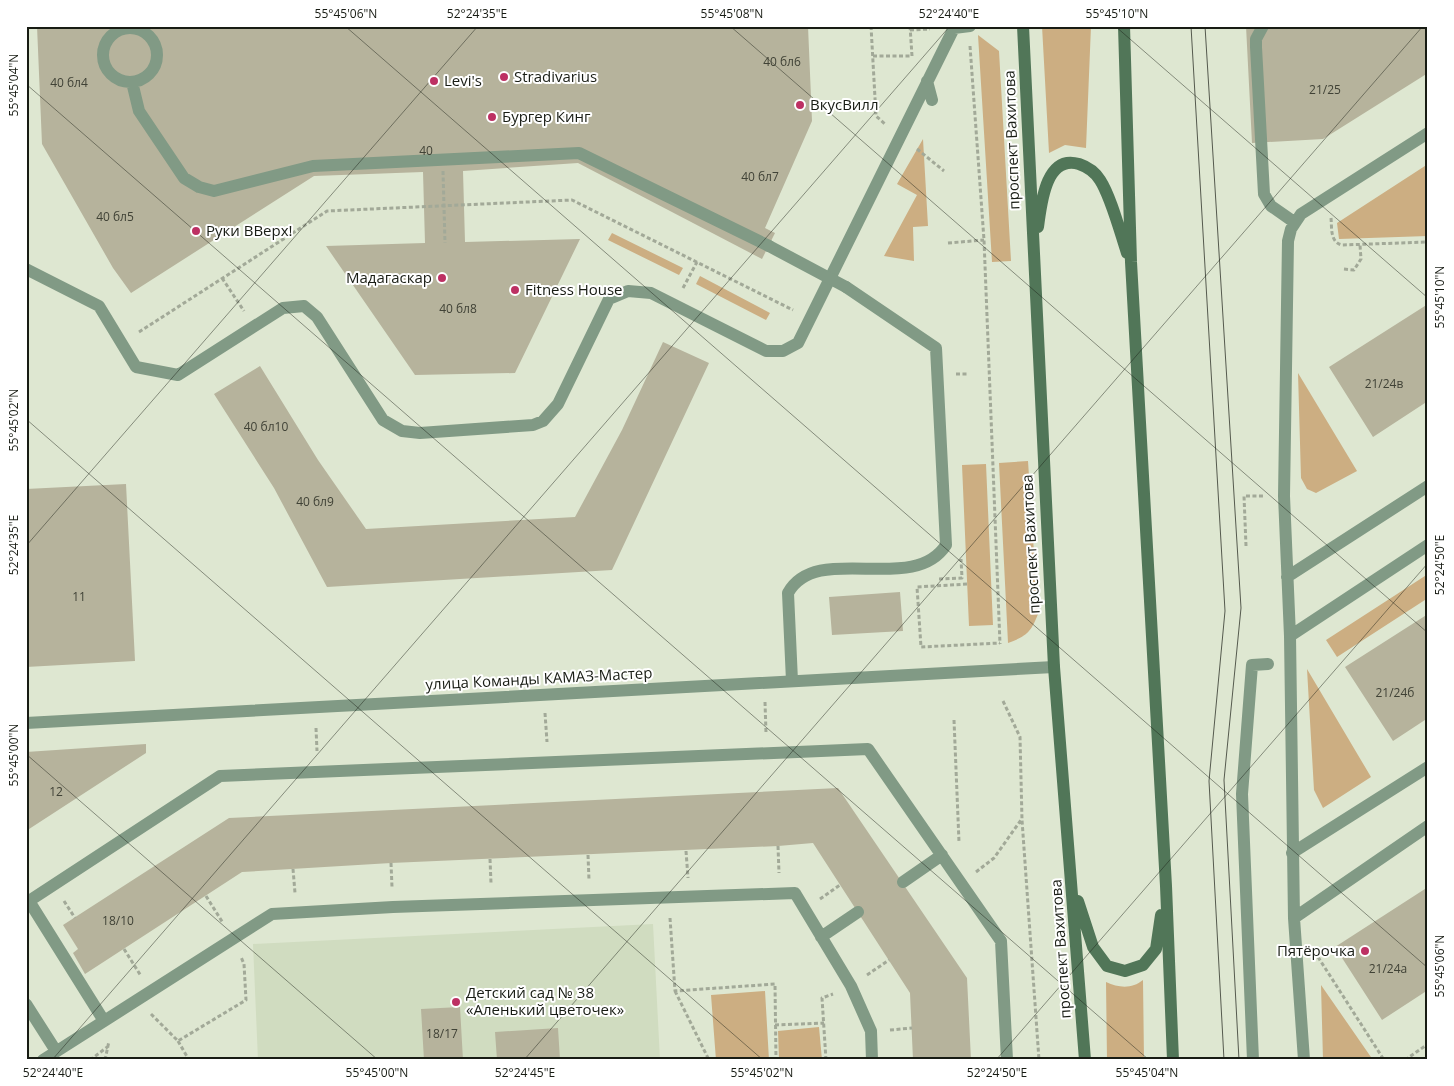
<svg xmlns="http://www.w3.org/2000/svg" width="1454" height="1086" font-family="'Open Sans',sans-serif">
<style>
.built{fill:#d0dcc0}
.green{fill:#ccae82}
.building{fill:#b6b39c}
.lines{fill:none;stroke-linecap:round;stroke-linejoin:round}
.path{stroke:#a2a998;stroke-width:3;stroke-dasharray:4 2.5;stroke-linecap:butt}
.lane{stroke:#819a85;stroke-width:12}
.street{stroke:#819a85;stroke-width:12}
.secondary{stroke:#517658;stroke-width:12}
.tram{stroke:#555a4e;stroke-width:1}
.path-bridge{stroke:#a2a998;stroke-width:3;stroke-dasharray:4 2.5;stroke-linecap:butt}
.lane-bridge{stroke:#819a85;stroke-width:12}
.ticks{fill:none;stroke:#181c14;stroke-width:1;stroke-opacity:0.45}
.poi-dot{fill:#bd3063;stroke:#fff;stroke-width:2}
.labels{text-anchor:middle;stroke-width:4;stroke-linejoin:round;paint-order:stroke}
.number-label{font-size:12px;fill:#404236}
.poi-label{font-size:15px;fill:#181c14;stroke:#fff;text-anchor:start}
.street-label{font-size:15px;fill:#181c14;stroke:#fff}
.neatline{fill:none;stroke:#181c14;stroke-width:2}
.ticks-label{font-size:12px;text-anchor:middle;fill:#181c14}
</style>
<rect width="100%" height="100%" fill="#dee7d1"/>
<path class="built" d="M653,924L660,1060H258L253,944Z"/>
<path class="green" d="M1042,26H1091L1086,148L1065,145L1049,153Z
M978,35L999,51L1011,261L992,262Z
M923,139L928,226L913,227L914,261L884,256L917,195L897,184Z
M1428,164V236L1339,239L1337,223Z
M612,233L683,268L679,275L608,240Z
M700,276L770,313L766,320L696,284Z
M1298,373L1357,471L1316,493L1307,489L1301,478Z
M1028,461L1038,614C1031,632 1027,636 1008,643L999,463Z
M986,464L993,625L969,626L962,465Z
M1428,574V598L1337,657L1326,640Z
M1307,669L1371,777L1323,808L1314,790Z
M1143,980L1144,1060H1107L1106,982C1119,988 1132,989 1143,980Z
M1321,985L1373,1060H1323Z
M765,991L769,1060H716L711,995Z
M819,1027L822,1060H779L778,1031Z"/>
<path class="building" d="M37,26H808L812,121L765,228L775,233L762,259L578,163L463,171L465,242L580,239L515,373L415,375L326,246L425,243L423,172L314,176L131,293L113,268L42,144Z
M1246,26H1428V73L1323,139L1252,143Z
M1428,304V401L1373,437L1329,367Z
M663,342L709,363L612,570L327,587L274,488L214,394L260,366L318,460L366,529L575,517L622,430Z
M126,484L135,661L26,667V489Z
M900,592L903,631L832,635L829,597Z
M1428,614V718L1393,741L1345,667Z
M146,744V753L26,831V752Z
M838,788L967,978L971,1060H913L910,993L813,843L778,846L391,863L242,872L85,974L73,953L78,949L63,925L229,818Z
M1428,887V990L1382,1020L1335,947Z
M460,1007L463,1060H424L421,1009Z
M558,1028L560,1060H497L495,1032Z"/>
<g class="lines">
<path class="path" d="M871,26L876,116L885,124
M910,30L930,29
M970,46L984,240L1000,644
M873,56H912L910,26
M917,149L944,171
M1331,218C1332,229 1330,242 1342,245L1428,242
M948,243L984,240
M1344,269L1354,270L1361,259L1360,245
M222,278L244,311
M683,288L697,262
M139,332L327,211L572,200L793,310
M956,374H968
M1246,546L1244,496H1264
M939,579L962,578L961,559
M967,584L917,587L921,647L1000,643
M1003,701L1020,737L1022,820L1039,1060
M765,702L766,733
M545,713L547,742
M954,720L959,842
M316,728L317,751
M778,846L779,873
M686,851L688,878
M588,855L589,880
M490,859L491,883
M391,863L392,887
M293,869L295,893
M976,872L994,858L1021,820
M206,896L223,923
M820,899L840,885
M64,901L75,918
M670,918L675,991L775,984L776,1060
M124,949L141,976
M1318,957L1384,1060
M867,975L889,960
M675,991L709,1060
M151,1014L178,1041L246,1000L244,964L241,957
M775,1025L824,1023
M890,1030L912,1028
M178,1041L189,1060
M90,1060L110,1045
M105,1060L109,1041
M826,1060L822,998L833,994
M1405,1060L1428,1044"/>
<path class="lane" d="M1263,26L1256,39V47L1264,194L1271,206L1294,222
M103 55a27 27 0 1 1 54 0a27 27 0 1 1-54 0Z
M927,81L932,100
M132,82L139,111L184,178L199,187L214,191L313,166L579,153L769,246
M26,269L99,306L136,367L178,375L283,308L304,306L317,317L383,420L402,431L420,433L533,425L543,421L558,404L609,299L628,291L651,293L766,351H783L798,343L954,28L970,26
M1287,577L1428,486
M1290,636L1428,545
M792,681L788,593C817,541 913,596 946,545L936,348L846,287
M1292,853L1428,767
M903,882L942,855
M1294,918L1428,826
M821,937L858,912
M26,1004L56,1051
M104,1021L29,901L220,776L868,749L1001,941L1007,1060
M43,1060L272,914L393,907L795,893L851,986L871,1031L872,1060
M1253,1060L1242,794L1252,665L1268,664
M1304,1060L1294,918L1290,636L1284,496L1288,241L1291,229L1301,214L1428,133"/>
<path class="street" d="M26,723L1054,667"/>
<path class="secondary" d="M1023,26L1054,667L1085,1060
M1124,26L1131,262L1166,886L1173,1060
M1038,227C1041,206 1045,154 1079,164C1088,167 1095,172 1100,180C1111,197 1120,232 1127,253
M1078,901L1093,947L1107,966L1125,971L1143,965L1156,949L1161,915"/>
<path class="tram" d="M1191,26L1225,611L1209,781L1224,1060
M1205,26L1241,608L1224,780L1239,1060"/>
<path class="path-bridge" d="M443,171L445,243"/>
<path class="lane-bridge" d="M769,246L846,287"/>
</g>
<path class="ticks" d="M345,26L1428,968M730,26L1428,633M1115,26L1428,298M26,84L1149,1060M26,419L763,1060M26,546L478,26M26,754L378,1060M52,1060L950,26M524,1060L1423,26M996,1060L1428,563"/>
<g class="poi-dot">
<circle cx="504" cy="77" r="5"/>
<circle cx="434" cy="81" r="5"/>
<circle cx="800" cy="105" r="5"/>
<circle cx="492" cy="117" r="5"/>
<circle cx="196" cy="231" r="5"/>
<circle cx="442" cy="278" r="5"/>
<circle cx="515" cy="290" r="5"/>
<circle cx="1365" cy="951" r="5"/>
<circle cx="456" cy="1002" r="5"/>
</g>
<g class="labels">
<g class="number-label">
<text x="782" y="66">40 бл6</text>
<text x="69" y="87">40 бл4</text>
<text x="1325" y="94">21/25</text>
<text x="426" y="155">40</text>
<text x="760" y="181">40 бл7</text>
<text x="115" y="221">40 бл5</text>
<text x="458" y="313">40 бл8</text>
<text x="1384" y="388">21/24в</text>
<text x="266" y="431">40 бл10</text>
<text x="315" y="506">40 бл9</text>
<text x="79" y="601">11</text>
<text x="1395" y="697">21/24б</text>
<text x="56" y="796">12</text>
<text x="118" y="925">18/10</text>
<text x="1388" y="973">21/24а</text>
<text x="442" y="1038">18/17</text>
</g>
<g class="poi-label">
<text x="514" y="82">Stradivarius</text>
<text x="444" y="86">Levi's</text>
<text x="810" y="110">ВкусВилл</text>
<text x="502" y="122">Бургер Кинг</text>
<text x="206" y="236">Руки ВВерх!</text>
<text x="432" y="283" text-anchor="end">Мадагаскар</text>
<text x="525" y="295">Fitness House</text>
<text x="1355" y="956" text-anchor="end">Пятёрочка</text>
<text x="466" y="998">Детский сад № 38<tspan x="466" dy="17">«Аленький цветочек»</tspan></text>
</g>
<g class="street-label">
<text transform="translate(1012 140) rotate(-92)" y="5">проспект Вахитова</text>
<text transform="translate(1031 544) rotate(-93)" y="5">проспект Вахитова</text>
<text transform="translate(539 679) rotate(-3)" y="5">улица Команды КАМАЗ-Мастер</text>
<text transform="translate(1061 949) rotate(-94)" y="5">проспект Вахитова</text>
</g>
</g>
<rect width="1454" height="1086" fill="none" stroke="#ffffff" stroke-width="55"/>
<rect x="28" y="28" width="1398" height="1030" class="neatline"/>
<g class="ticks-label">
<text x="346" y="18">55°45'06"N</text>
<text x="477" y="18">52°24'35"E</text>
<text x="732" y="18">55°45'08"N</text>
<text x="949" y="18">52°24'40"E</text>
<text x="1117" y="18">55°45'10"N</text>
<text transform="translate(14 85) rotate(-90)" y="4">55°45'04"N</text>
<text transform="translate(1440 297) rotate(-90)" y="4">55°45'10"N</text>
<text transform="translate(14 420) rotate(-90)" y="4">55°45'02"N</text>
<text transform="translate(14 545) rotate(-90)" y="4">52°24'35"E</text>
<text transform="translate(1440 565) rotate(-90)" y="4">52°24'50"E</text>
<text transform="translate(14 755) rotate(-90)" y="4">55°45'00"N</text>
<text transform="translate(1440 966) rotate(-90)" y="4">55°45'06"N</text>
<text x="53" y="1077">52°24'40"E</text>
<text x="377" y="1077">55°45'00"N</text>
<text x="525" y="1077">52°24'45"E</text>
<text x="762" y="1077">55°45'02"N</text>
<text x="997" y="1077">52°24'50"E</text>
<text x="1147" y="1077">55°45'04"N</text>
</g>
</svg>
